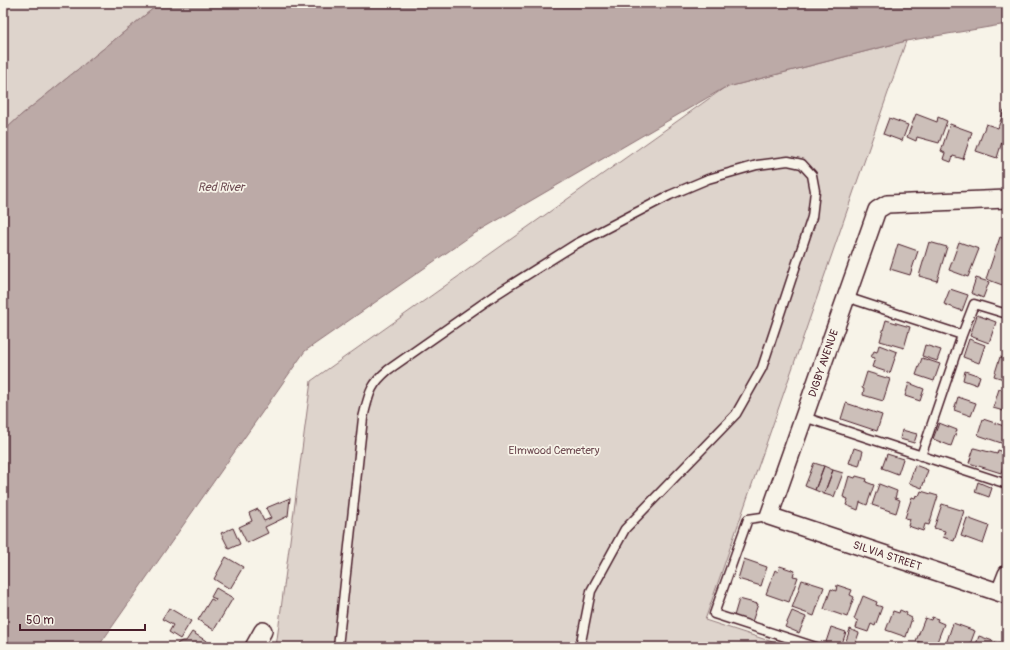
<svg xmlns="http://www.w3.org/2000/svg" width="1010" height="650" font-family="Pangolin,sans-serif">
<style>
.green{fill:#ded4cc;stroke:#947a7c}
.water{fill:#bcaaa7;stroke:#8e7275}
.building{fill:#ccbfb9;stroke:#4a1f2b}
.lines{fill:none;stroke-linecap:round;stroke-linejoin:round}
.service-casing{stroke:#4a1f2b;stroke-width:11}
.minor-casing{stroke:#4a1f2b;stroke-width:20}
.service{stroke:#f7f3e8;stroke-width:8}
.minor{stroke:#f7f3e8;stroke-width:17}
.labels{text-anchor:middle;stroke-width:3.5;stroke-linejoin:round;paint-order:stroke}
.street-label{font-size:11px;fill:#4a1f2b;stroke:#f7f3e8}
.park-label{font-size:11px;fill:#6f4c53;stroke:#f7f3e8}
.water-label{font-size:12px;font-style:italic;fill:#6c4950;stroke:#f7f3e8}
</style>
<rect width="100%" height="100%" fill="#f7f3e8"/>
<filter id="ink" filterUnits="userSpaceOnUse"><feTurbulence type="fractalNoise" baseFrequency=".025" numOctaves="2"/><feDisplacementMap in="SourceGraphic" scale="8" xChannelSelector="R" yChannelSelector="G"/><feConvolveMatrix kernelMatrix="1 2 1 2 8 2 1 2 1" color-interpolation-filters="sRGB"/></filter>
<g filter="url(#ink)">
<path class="green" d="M3,3H160L20,116L3,132Z
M906,41L705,620L788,647H276L311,381L724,88Z"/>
<path class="water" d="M160,3H1007V24L906,41L724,88L472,235L305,351L98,647H3V132L20,116Z"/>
<path class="building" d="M1004,110L1007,111V133L1005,132L997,158L976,151L986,124L998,128Z
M916,114L937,122L938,117L947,121L939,143L917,137L916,141L907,137Z
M889,118L908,125L902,141L883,134Z
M950,124L972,132L963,159L953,156L951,162L943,159L945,153L941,151Z
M1000,237L1007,240V280L1005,286L986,279Z
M929,242L947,247L937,281L919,276Z
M959,242L979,249L968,277L949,270Z
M898,244L918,251L910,275L890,269Z
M976,278L989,282L983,298L971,293Z
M950,289L968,295L962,311L944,304Z
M977,315L996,322L989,343L970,336Z
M886,320L910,327L904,348L880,341Z
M969,339L985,345L979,363L963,357Z
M879,345L897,352L890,373L872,367L875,358L871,357L874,351L877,352Z
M925,345L941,350L937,361L922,356Z
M1000,357L1007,359V380L994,376Z
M922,358L940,364L934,381L916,375Z
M965,371L980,376L977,385L963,380Z
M867,372L890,379L883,401L863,395L864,389L862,388Z
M909,383L924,389L920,401L905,396Z
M999,389L1007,391V412L993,408Z
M958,397L976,403L971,416L954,410Z
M846,403L882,415L877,431L841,419Z
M983,419L1007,427V445L978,435Z
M939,423L957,430L951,446L933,439Z
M902,430L917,434L914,443L900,439Z
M854,448L863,451L859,466L849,463Z
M974,448L997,454L998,450L1007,453L1001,473L969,463Z
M887,454L903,459L898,474L882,468Z
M814,463L824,466L815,490L805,486Z
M915,465L928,470L922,488L909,483Z
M824,466L833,470L824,494L815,490Z
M833,470L843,473L834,497L824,494Z
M849,476L855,478L856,476L867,479L866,482L874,485L867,505L860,502L858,510L846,505L848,499L843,497Z
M978,482L992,488L989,497L975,492Z
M879,484L897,491L895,498L900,500L896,513L872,505Z
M921,491L938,496L929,525L925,524L923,531L908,526L910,519L905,518L912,497L915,498L916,495L919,496Z
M290,498L288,516L265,527L268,533L247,543L239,527L252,521L249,513L258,509L264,521L271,518L266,508Z
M942,504L964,511L954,541L943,537L945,531L934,528Z
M967,518L989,526L983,544L961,536Z
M233,528L240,544L229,549L221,533Z
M226,557L243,567L230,589L214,579Z
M744,559L767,567L761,586L738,579Z
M780,566L795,571L793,576L798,577L789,602L766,594L775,570L778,572Z
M802,580L824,587L814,616L792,608Z
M837,585L852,590L850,595L854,597L847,617L824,609L831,589L836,591Z
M216,588L233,598L214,630L198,620L211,599L215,601L216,599L211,597Z
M863,596L877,602L876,605L882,607L875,626L871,624L868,632L856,628L858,621L854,619Z
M739,599L758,604L752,622L734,616Z
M169,608L191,621L180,639L169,632L173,625L162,619Z
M900,610L907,613L906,615L912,618L906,637L886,630L893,611L899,613Z
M792,611L806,617L799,633L785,627Z
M932,617L938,619L937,621L944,624L935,647L916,641L925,618L931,620Z
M953,623L975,631L969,647H945Z
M831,627L846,632L841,647H831L825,645Z
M850,629L859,633L854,647L845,644Z
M192,632L208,642L205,647H175L178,643L182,641H186Z
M979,636L1004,645L1003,647H975Z"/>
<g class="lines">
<defs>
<path id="service" d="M846,297L962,335
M804,417L1007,484
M921,456L962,335L974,304L1007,314
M769,516L748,519L714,614L816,647
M338,647L363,418C369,395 369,386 388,370L498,293L576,244L670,195L708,179L757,165L788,161L802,164L812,175L815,191L812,217L762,368L736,414L625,529L591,591L580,647"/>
<g id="minor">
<path id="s1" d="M1007,199L887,204L877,210L769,516L1007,595"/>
<path d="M1000,592L1007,574"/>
<path d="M254,647L263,631"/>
</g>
</defs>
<use href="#service" class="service-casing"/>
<use href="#minor" class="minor-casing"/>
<use href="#service" class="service"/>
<use href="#minor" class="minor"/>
</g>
</g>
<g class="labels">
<g class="street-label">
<text transform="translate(823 363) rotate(-71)" y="4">DIGBY AVENUE</text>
<text dy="4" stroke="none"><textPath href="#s1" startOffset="581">SILVIA STREET</textPath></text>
</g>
<g class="park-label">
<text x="554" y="454">Elmwood Cemetery</text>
</g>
<g class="water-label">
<text x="221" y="191">Red River</text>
</g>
</g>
<rect width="1010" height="650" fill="none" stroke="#f7f3e8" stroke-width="16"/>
<rect x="8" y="8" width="994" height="634" fill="none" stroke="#4a1f2b" stroke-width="1.5" filter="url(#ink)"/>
<path d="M20 624v6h125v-6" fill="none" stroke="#4a1f2b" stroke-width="2"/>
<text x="26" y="624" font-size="12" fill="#4a1f2b" stroke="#f7f3e8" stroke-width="3" paint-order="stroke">50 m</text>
</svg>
